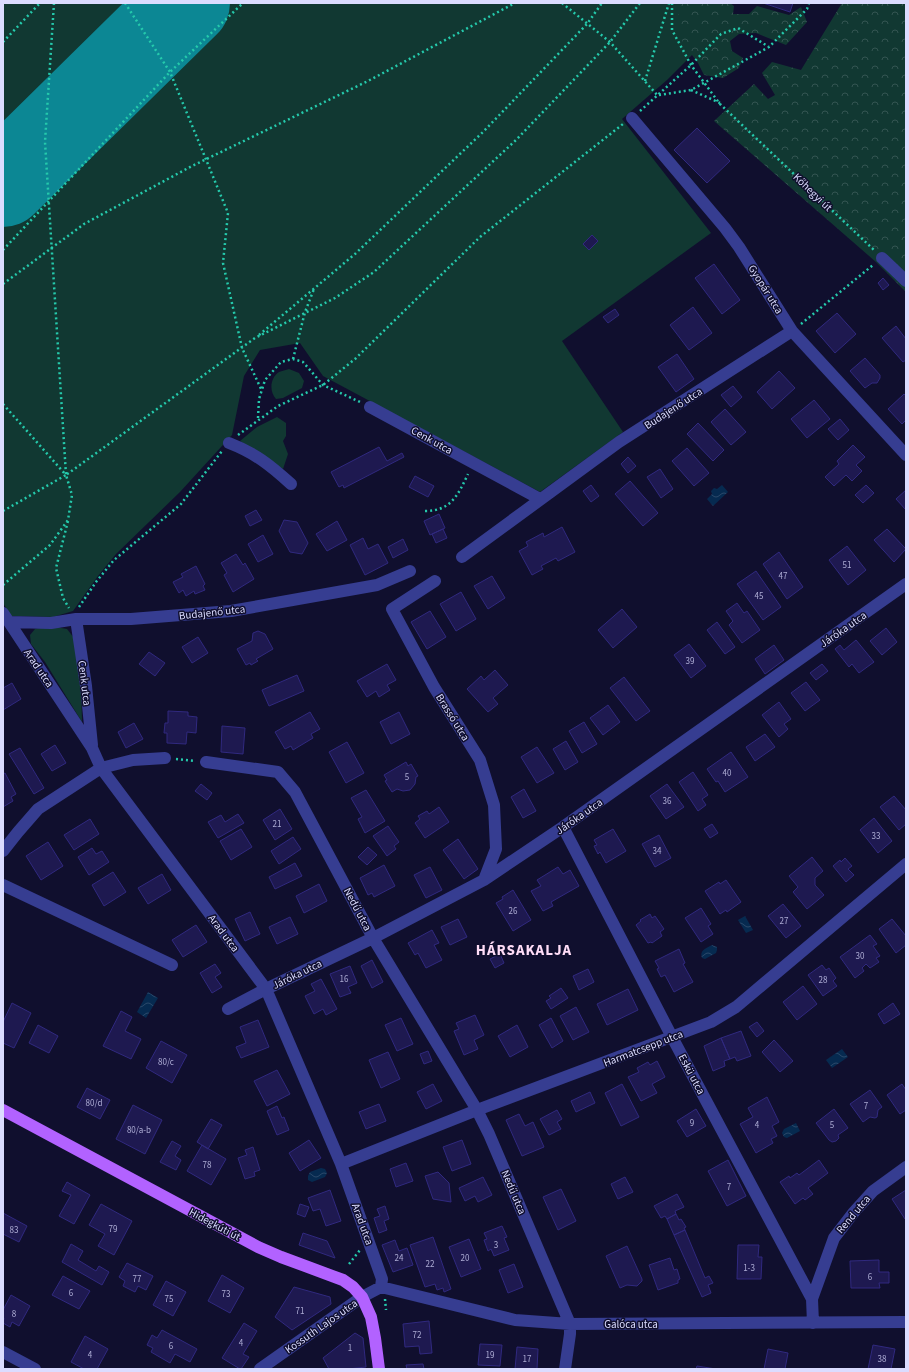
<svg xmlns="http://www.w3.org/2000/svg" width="909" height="1372" font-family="'Source Sans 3',sans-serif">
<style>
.green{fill:#113832}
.forest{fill:url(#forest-crowns)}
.water{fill:url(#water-waves)}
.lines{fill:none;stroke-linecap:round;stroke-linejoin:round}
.runway{stroke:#0c8794;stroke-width:88}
.building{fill:#1e1950;stroke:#30297f}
.path{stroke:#25caac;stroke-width:2.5;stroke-dasharray:2 3;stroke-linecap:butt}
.minor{stroke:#363d91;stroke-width:12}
.major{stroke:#b262ff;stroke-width:12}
.labels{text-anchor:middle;stroke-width:3;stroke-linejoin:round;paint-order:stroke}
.number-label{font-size:9px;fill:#acabd3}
.street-label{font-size:11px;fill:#dbdcff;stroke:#100f2e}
.district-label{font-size:15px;font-weight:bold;letter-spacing:1px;fill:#ffddf7;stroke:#100f2e}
</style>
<defs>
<pattern id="forest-crowns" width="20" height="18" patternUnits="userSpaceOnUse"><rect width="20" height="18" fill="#113832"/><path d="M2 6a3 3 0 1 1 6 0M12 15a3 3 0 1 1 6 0" fill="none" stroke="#335451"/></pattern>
<pattern id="water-waves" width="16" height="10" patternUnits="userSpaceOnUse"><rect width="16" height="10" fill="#062a50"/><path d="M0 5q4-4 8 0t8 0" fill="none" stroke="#2a486a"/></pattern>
</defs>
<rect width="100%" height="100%" fill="#100f2e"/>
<path class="green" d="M3,3H723L692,55L667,80L622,119L711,233L562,341L623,432L540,492L323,376L300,343L260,350L244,376L232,435L180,492L116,554L98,576L73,611L53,617L11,616L3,603Z
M289,369L299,373L304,381L302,388L283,398L276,399C269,391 270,378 279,372C282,371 286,370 289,369Z
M277,417L286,423V436L283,441L288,454L283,469L240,441L257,427Z
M50,626L67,629L74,638L81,683L82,722L45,662L31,644L30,635L35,629Z"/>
<path class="forest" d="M680,3H730L734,6L733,14H749L757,6L789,15L801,7L807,22L786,45L756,33L739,34L730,41L732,51L743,58L739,68L723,78L704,75L698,63L683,43L677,22Z
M842,3H906V292L876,262L714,121L754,84L768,99L775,95L762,73L772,62L801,70Z"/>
<path class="water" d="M722,485L728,492L713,506L707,499L712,494L711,491L714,488L717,489Z
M745,916L753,930L746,933L738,920Z
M712,945L717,947V950L716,953L705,959L702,958C699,951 706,948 712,945Z
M148,992L158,998L146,1018L137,1012Z
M842,1049L848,1057L832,1068L826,1060Z
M796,1123L800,1131L787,1138L784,1137L782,1133L784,1129Z
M321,1168L325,1169L327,1173L325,1177L312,1182L308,1180V1176L310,1172Z"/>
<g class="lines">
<path class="runway" d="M3,183L186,3"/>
</g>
<path class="building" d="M763,3H793L790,12Z
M697,128L730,161L707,183L674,150Z
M592,235L598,241L589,250L583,244Z
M714,264L740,300L722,314L695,278Z
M883,278L889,285L883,290L878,283Z
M693,307L712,333L689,350L670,325Z
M615,309L619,315L608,323L603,317Z
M837,313L856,334L835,353L816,331Z
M896,326L906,339V360L903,362L882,338Z
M677,354L694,379L676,392L658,367Z
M865,358L880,375V378L877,383H872L865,388L850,371Z
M779,371L795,388L772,409L757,392Z
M733,386L742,397L731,407L721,395Z
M904,394L906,396V420L902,424L888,409Z
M814,400L830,419L807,438L791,419Z
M725,409L746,432L731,445L711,422Z
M840,419L849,430L838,440L828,429Z
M698,423L724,450L713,461L687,434Z
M853,445L865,457L856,465L862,471L852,481L846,475L834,486L825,477L839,464L837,461Z
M379,447L387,461L402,453L404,457L344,488L343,485L339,487L331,472Z
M687,448L709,473L694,486L672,461Z
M628,457L636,466L628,473L621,464Z
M660,469L673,489L661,498L647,477Z
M415,476L434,486L428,497L409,487Z
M630,481L658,513L643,526L615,494Z
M591,485L599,496L591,502L583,491Z
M866,485L874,493L863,503L855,495Z
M906,490V510L896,499Z
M256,510L262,520L250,526L245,516Z
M439,514L445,528L430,535L424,521Z
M284,520L297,522L308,543L302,554L290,552L279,531Z
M337,521L347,540L327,551L316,534Z
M562,527L575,552L558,561L556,558L541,566L543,569L532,575L519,551L528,546L526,542L543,533L544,537Z
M443,529L447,538L436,543L432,534Z
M887,529L906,549L894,562L874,540Z
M263,535L273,554L258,562L248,544Z
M363,538L368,549L378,544L388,563L365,575L350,545Z
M403,539L408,550L393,558L388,547Z
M847,546L866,570L848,585L829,560Z
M779,552L803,587L787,599L763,564Z
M236,554L243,565L245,563L254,579L233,592L224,575L227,573L221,563Z
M196,566L205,584L203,586L205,590L195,594L194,591L186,596L183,590L179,593L173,582L183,577L181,574Z
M756,571L781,607L763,620L737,584Z
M492,576L505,598L488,609L474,586Z
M461,592L476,619L456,631L440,604Z
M737,603L744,613L747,611L760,630L742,643L729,625L733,621L726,611Z
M622,609L637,627L613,648L598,630Z
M430,611L446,637L427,649L411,622Z
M717,622L735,647L725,654L707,630Z
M886,628L897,642L882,655L870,641Z
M258,631L265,634L273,649L256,659L258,661L251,665L250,663L246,665L237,649L252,641L253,633Z
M198,637L208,653L192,663L182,647Z
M856,640L874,662L859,673L852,664L849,667L835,649L840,645L844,650Z
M689,644L706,666L691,678L674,655Z
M774,645L784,660L765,674L755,659Z
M149,652L165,663L155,676L139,664Z
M387,664L396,680L387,685L390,690L379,697L376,691L367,697L357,681Z
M822,664L828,671L816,680L810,673Z
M495,670L508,685L493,698L498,704L488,712L467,689L481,676L484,680Z
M297,675L304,691L269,706L262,690Z
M624,677L650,711L636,721L610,688Z
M806,682L820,700L805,711L791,693Z
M12,683L21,699L3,710V688Z
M779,702L791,719L784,724L788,729L779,737L762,715Z
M608,705L620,722L603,735L590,718Z
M168,711L188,712V716L197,717L196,733L187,732L186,744L167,743V733H164L165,723H168Z
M310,712L320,729L311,734L313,738L293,750L291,746L285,749L275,732Z
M399,712L410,734L391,744L380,722Z
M584,722L597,744L582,753L569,731Z
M134,723L143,739L126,748L118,732Z
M222,726L245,728L243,754L221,752Z
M765,734L775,747L755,761L746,747Z
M566,741L578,762L565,770L553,749Z
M347,742L364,773L346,783L329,752Z
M55,745L66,763L52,771L41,754Z
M537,747L554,773L537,783L521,757Z
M20,748L44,788L34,794L9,754Z
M731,752L748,777L725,792L718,781L716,782L707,769Z
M406,762L408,766L411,764L418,776L416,777L415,784L410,790L403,791L397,789L392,792L385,781L387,780L384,775Z
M693,772L708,795L702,799L706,805L698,811L679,782Z
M5,773L16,794L11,797L13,801L3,807V774Z
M201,784L212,793L207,800L195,791Z
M667,784L684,807L666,819L650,796Z
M524,789L536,811L523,818L511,797Z
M366,790L385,821L365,833L358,819L362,817L351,798Z
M894,796L906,810V824L899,830L880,807Z
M439,807L449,822L425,838L415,823L420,819L418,816L427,811L429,814Z
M280,809L292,829L275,840L263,820Z
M238,814L244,823L218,838L208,822L221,815L225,822Z
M874,818L892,841L878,853L860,830Z
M90,819L99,834L74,850L64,835Z
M712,824L718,833L710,838L704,829Z
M388,826L399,842L394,846L396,849L387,856L373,836Z
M241,829L252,847L231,860L220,841Z
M613,829L626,851L606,863L600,852L598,854L594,846L597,845L594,840Z
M659,835L671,858L655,867L642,844Z
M293,837L301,849L279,864L271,851Z
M458,839L478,869L464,879L443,850Z
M48,842L63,866L41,880L26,856Z
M368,847L377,855L367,865L358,857Z
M92,848L96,854L102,851L109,862L89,875L78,857Z
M812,857L823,871L815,878V885L824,895L807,909L793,892L798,887L789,876Z
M845,858L852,866L848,869L854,875L846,882L833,866L840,860L841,862Z
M295,863L302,876L275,889L269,877Z
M384,865L395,886L374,897L372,893L368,895L360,878Z
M430,867L442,890L426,898L414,875Z
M558,867L563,874L570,870L579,886L551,902L553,906L543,911L531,891L541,886L537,880Z
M113,872L126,892L104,906L92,885Z
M162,874L171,890L148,904L138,888Z
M726,880L741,902L727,912L726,910L720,914L705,891L719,882L720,884Z
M319,884L327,901L304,913L296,896Z
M513,890L531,920L513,931L496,903L503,899L502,897Z
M783,904L801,926L786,938L768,916Z
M701,908L711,924L708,926L713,934L701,942L685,918Z
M250,912L260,934L245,941L235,919Z
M650,914L652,918L655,916L664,929L660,932L662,936L652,943L651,942L648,943L636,925L641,921L640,920Z
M290,917L298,934L277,944L269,927Z
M458,919L467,937L450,945L441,927Z
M892,919L906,936V945L896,953L879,929Z
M196,925L207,942L183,957L172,940Z
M432,930L439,943L434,945L442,960L426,968L418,953L415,955L408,943Z
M870,935L877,944L873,946L880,956L876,958L879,962L870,968L866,964L862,968L864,971L855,978L840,957Z
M679,949L685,963L683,964L693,982L674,992L665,975L661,977L657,969L659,968L655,961Z
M500,954L504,963L495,968L490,959Z
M372,960L383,982L372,988L361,966Z
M215,964L221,973L215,977L222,987L212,993L200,973Z
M822,965L826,970L829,968L836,978L833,981L837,986L823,996L808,975Z
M350,966L357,983L348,987L351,993L340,997L330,974Z
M588,969L594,982L579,990L573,976Z
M321,979L337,1009L326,1015L323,1009L314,1014L305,996L315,991L311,984Z
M803,986L817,1004L797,1020L783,1002Z
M561,988L568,998L551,1009L546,1001L551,998L549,996Z
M628,989L638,1010L607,1025L597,1004Z
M12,1003L31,1013L14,1048L3,1043V1022Z
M893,1003L900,1014L884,1024L878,1014Z
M576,1007L589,1032L573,1040L560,1016Z
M121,1011L132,1017L125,1031L141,1039L131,1059L103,1046Z
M475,1015L484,1035L474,1040L478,1049L464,1055L454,1031L459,1029L456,1023Z
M401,1018L413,1044L397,1051L385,1025Z
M551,1018L563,1041L552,1048L539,1025Z
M258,1020L269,1047L241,1058L236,1047L246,1043L240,1027Z
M757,1022L764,1031L757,1037L749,1027Z
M38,1025L58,1036L49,1053L29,1043Z
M517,1025L528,1047L510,1057L498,1036Z
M741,1031L751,1056L737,1061L735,1057L730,1059L721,1038Z
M721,1038L730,1059L724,1061L725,1066L713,1071L704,1046Z
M774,1040L793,1061L780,1072L762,1052Z
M161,1041L187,1055L172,1083L146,1068Z
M428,1051L432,1061L424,1064L420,1054Z
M388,1052L400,1079L381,1088L369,1060Z
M657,1061L665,1077L652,1084L657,1093L641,1101L628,1077L639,1072L637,1068L648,1062L650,1065Z
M277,1070L290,1094L267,1106L254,1081Z
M433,1084L442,1101L426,1109L417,1092Z
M622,1084L639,1117L621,1126L605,1093Z
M902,1084L906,1090V1110L900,1114L887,1095Z
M87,1088L110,1100L100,1119L77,1107Z
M870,1090L882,1107L878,1110L877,1117L875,1118L870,1117L863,1122L850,1104Z
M590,1092L595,1103L576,1112L571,1101Z
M767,1097L779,1122L772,1126L777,1136L771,1139L773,1143L756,1153L740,1124L753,1117L748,1108Z
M379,1104L386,1121L366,1129L359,1112Z
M133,1105L162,1120L145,1154L116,1139Z
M277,1106L282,1118L284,1117L289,1130L277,1135L267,1111Z
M696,1109L706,1126L687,1137L677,1121Z
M834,1109L848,1128L838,1135L839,1138L836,1141L832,1142L829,1140L816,1123Z
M557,1110L562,1119L557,1122L561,1129L549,1135L540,1119Z
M519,1114L525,1126L533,1122L544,1147L522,1156L506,1120Z
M211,1119L222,1125L208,1149L197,1142Z
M309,1140L321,1158L300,1171L289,1153Z
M462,1140L471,1164L452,1171L443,1147Z
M172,1141L181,1146L175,1156L181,1160L176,1170L160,1162Z
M202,1145L226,1159L211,1185L187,1171Z
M253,1147L260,1170L254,1172L255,1176L245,1179L238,1158L247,1155L245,1150Z
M728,1160L746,1196L727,1206L708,1171Z
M819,1160L828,1173L808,1188L813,1194L805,1200L803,1198L795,1204L780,1182L789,1176L790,1178L797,1173L799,1175Z
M406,1163L413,1181L396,1187L390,1169Z
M438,1172L449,1183L451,1202L433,1199L425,1176Z
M483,1177L492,1195L478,1202L475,1196L465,1201L459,1188Z
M625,1177L633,1192L618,1199L611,1184Z
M67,1182L90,1195L74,1224L59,1216L71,1195L62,1191Z
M561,1189L576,1221L558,1230L543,1197Z
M330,1190L341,1221L326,1226L320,1209L313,1211L308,1198Z
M906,1190V1218L905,1219L892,1199Z
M677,1194L684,1207L675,1211L676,1214L667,1219L665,1216L661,1218L654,1206Z
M101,1204L132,1221L114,1255L98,1246L105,1234L89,1225Z
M300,1204L309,1207L305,1217L297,1214Z
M385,1206L389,1219L384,1221L387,1230L379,1233L374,1218L380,1216L377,1209Z
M3,1213L27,1226L19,1242L3,1234Z
M676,1214L679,1220L681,1219L686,1227L684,1228L685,1230L674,1235L667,1219Z
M502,1226L507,1237L504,1238L509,1250L494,1256L491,1249L488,1251L484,1240L487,1239L484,1233Z
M685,1230L705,1278L709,1276L713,1283L708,1285L711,1293L702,1297L674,1235Z
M303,1233L327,1241L335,1258L299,1245Z
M433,1237L451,1289L444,1292L443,1288L437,1290L435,1284L425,1287L410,1245Z
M469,1239L481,1269L461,1277L449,1247Z
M395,1240L399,1251L407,1248L413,1265L393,1272L382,1245Z
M71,1244L83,1251L78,1260L96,1271L99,1266L109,1272L102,1285L62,1262Z
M738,1245H759L758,1257H762L761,1279H737Z
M627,1246L642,1279V1281L637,1286L627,1285L620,1288L606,1256Z
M670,1258L674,1270L677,1269L680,1279L678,1280V1283L658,1290L649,1265Z
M879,1260V1272H889V1283H879L880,1288H851L850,1261Z
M127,1263L153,1276L146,1290L138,1286L135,1292L123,1286L125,1281L119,1277Z
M514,1264L523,1287L508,1293L499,1270Z
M222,1275L244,1288L230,1313L208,1301Z
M63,1276L90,1291L79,1309L52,1295Z
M166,1281L186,1292L173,1316L153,1305Z
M294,1287L330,1297L331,1304L292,1330L275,1317Z
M11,1295L30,1306L19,1326L12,1322L10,1327L3,1323L4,1318H3V1310Z
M429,1321L432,1353L420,1354L419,1346L405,1347L403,1324Z
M244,1323L257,1331L243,1354L249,1357L241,1369H240L222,1358Z
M162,1330L197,1349L190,1362L175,1354L170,1363L151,1352L153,1348L147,1345L152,1335L157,1338Z
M355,1333L363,1338L366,1367L348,1369H329L323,1358Z
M85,1336L108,1349L97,1369H84L71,1362Z
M480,1344L502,1345L500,1366L478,1365Z
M873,1345L895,1349L891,1369H868Z
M517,1347L538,1349L537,1369H515Z
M768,1349L788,1353L785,1369H764Z
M423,1364L424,1369H407L406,1365Z
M697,1366L716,1369H696Z"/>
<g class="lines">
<path class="path" d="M54,3L45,142L66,475
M125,3L170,72L228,213L223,263L242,348L262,391
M562,3L610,42L658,96
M672,3V30L691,65L720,104L874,250
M3,42L40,3
M645,81L669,3
M691,90L720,103
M659,95L691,90L769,47L807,9L809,3
M640,111L691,65L721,34L738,28L769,47
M3,250L170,72L243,3
M3,284L84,224L192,166L368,81L515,3
M801,324L873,265
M259,335L355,254L483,132L587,24L602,3
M293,359L305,312L314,289
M3,404L66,475
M258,418L259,399L265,380L281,362L293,359L303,362L323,385L360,402
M238,435L278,406L323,385L355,359L480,237L623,124
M3,511L66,475
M425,511C451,511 458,495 468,474
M68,521L56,568L63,598L69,608
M3,585L50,545L68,520L72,495L66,475L255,338L335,298L374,272L516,140L610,42L640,3
M79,607L96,582L114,560L181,504L222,451
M176,759L195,761
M349,1264L360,1250
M385,1299L386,1310"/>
<path class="minor" d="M632,118L725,228L739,247L792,331L906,455
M882,258L906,281
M370,407L540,499
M229,443C255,453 270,465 291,484
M462,557L619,442L792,331
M435,581L392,609L434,687L480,760L494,805L496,849L484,880
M3,613L92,748L101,768L266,989L341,1164L382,1279L381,1287
M76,619L86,686L92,745
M9,622L51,623L76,619H131L231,611L377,585L410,571
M206,762L278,772L295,792L373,938L477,1110L489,1134L570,1324V1334L565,1369
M563,827L672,1037L812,1299
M3,851L18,832L38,809L101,768L133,760L165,758
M3,885L172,965
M228,1009L266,989L373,938L484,880L563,827L906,584
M341,1164L477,1110L711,1022L736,1007L906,864
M813,1323L812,1299L834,1238L854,1212L873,1191L906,1167
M3,1352L35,1369
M260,1369L362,1297L381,1287L515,1320L570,1324L906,1322"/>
<path class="major" d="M3,1110L258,1247L281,1257L343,1280L353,1287L362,1297L371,1317L375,1338L379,1369"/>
</g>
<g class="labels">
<g class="number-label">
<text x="847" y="568">51</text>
<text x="783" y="579">47</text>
<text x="759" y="599">45</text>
<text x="690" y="664">39</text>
<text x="727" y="776">40</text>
<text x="407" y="780">5</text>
<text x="667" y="804">36</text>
<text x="277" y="827">21</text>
<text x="876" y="839">33</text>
<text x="657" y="854">34</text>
<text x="513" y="914">26</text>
<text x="784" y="924">27</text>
<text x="860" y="959">30</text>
<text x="344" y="982">16</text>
<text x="823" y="983">28</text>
<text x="166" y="1065">80/c</text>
<text x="94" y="1106">80/d</text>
<text x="866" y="1109">7</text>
<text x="692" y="1126">9</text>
<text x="757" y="1128">4</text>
<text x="832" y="1128">5</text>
<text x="139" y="1133">80/a-b</text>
<text x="207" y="1168">78</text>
<text x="729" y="1190">7</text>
<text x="113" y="1232">79</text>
<text x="14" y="1233">83</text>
<text x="496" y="1248">3</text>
<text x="399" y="1261">24</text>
<text x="465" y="1261">20</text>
<text x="430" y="1267">22</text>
<text x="749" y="1271">1-3</text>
<text x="870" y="1280">6</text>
<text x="137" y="1282">77</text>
<text x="71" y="1296">6</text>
<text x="226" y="1297">73</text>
<text x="169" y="1302">75</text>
<text x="300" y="1314">71</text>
<text x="14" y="1317">8</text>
<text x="417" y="1338">72</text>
<text x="241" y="1346">4</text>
<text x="171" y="1349">6</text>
<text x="350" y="1351">1</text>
<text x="90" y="1358">4</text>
<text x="490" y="1358">19</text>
<text x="527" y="1362">17</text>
<text x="882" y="1362">38</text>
</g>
<g class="street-label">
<text transform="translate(813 192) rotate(44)" y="4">Kőhegyi út</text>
<text transform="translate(766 289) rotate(58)" y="4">Gyopár utca</text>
<text transform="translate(673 408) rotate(-33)" y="4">Budajenő utca</text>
<text transform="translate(432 440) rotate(29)" y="4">Cenk utca</text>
<text transform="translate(212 612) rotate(-6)" y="4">Budajenő utca</text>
<text transform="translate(843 629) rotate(-35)" y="4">Járóka utca</text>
<text transform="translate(39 668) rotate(56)" y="4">Arad utca</text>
<text transform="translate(85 683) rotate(83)" y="4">Cenk utca</text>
<text transform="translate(453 717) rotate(58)" y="4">Brassó utca</text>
<text transform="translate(579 816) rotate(-35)" y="4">Járóka utca</text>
<text transform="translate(358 909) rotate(62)" y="4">Nedű utca</text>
<text transform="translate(224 933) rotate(53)" y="4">Arad utca</text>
<text transform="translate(297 974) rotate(-26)" y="4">Járóka utca</text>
<text transform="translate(643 1048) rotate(-21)" y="4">Harmatcsepp utca</text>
<text transform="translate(692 1074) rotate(62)" y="4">Eskü utca</text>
<text transform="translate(514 1192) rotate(67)" y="4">Nedű utca</text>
<text transform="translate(853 1214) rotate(-50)" y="4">Rend utca</text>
<text transform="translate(215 1224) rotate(28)" y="4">Hidegkúti út</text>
<text transform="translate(363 1224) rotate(70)" y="4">Arad utca</text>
<text x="631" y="1328">Galóca utca</text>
<text transform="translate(321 1326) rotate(-35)" y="4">Kossuth Lajos utca</text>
</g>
<g class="district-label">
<text x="524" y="955">HÁRSAKALJA</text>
</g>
</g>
<rect width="909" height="1372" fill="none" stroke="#dbdcff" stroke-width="8"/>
</svg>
